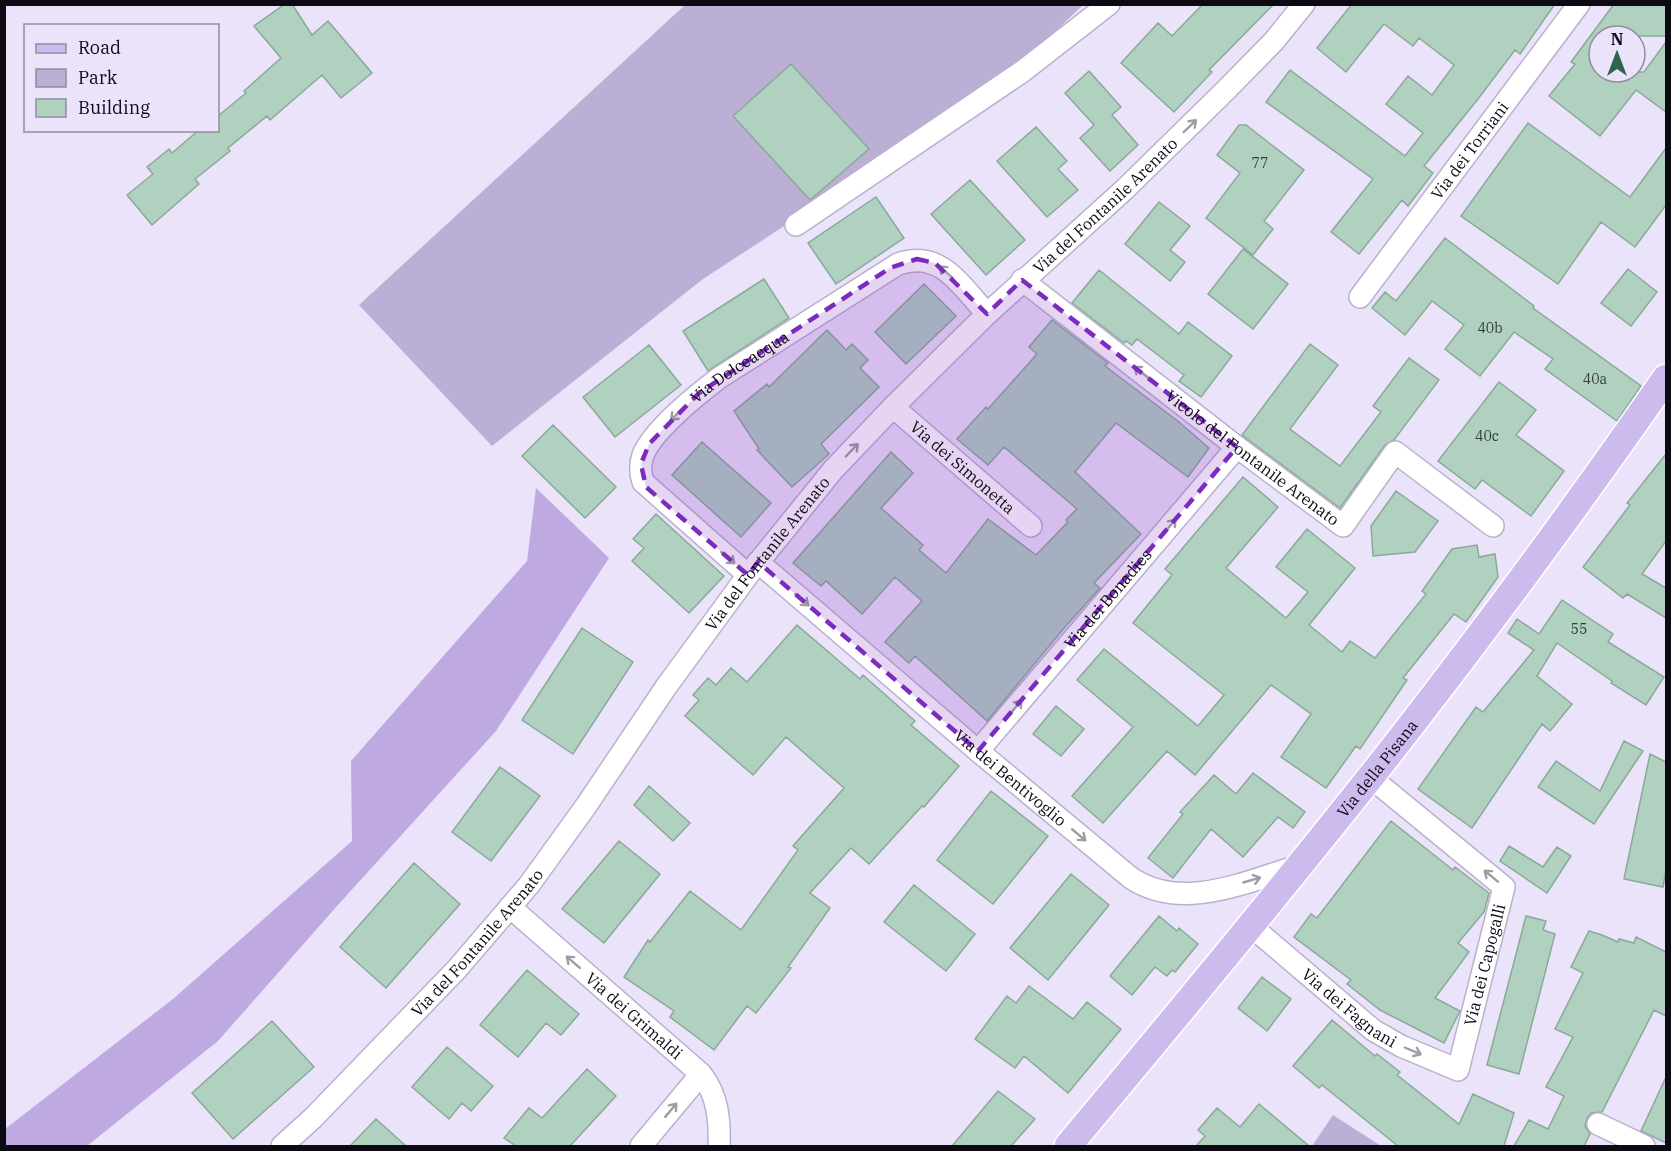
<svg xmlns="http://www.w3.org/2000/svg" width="1671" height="1151" font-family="'IBM Plex Serif',serif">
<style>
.green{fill:#bcafd5}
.forest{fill:#beaae1}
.building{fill:#b0d0c0;stroke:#8aa999;stroke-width:1.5}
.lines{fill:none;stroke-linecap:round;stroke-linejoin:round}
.minor-casing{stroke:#bab1cd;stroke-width:24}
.major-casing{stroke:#fff;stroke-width:30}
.minor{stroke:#fff;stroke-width:21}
.major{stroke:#cebbed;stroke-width:27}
.oneway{stroke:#9e9da1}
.marked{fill:#7b2cbf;fill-opacity:0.2;stroke:#7b2cbf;stroke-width:4.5;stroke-dasharray:12 8;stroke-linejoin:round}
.labels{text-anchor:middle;stroke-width:4.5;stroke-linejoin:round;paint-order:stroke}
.number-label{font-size:14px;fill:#363c3e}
.street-label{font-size:16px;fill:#0d0a13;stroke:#ebe3fa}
</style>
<rect width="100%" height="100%" fill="#ebe3fa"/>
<path class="green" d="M685,5H1083L1003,81L944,122L703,279L492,446L359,305Z
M1333,1115L1381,1146H1312Z"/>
<path class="forest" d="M536,488L609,558L496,731L337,906L218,1041L87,1146H5V1129L173,999L352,841L351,761L527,561Z"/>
<path class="building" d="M285,4H292L312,35L328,21L372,73L341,98L322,75L270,120L267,116L228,148L230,151L195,179L199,184L152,225L127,195L153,174L147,167L169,149L172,153L199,130H218V116L246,93L244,91L281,58L254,26Z
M1203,4H1274L1209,70L1212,72L1174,112L1121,63L1158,23L1172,36Z
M1352,4H1555L1520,54L1515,50L1478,99L1424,166L1433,173L1408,206L1402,200L1359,254L1331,232L1373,179L1266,102L1290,70L1405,156L1423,133L1386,104L1408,76L1432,95L1454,65L1419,38L1413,46L1384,24L1346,72L1317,48Z
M1614,4H1666V36H1599V72H1644L1666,42V112L1636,90L1600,136L1549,96L1575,64L1571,62Z
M791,64L869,149L810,200L733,116Z
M1089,71L1121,107L1112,115L1138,145L1110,171L1080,138L1094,125L1065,93Z
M1528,123L1630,197L1666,148V205L1635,247L1601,222L1558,284L1461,216Z
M1239,125H1246L1304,170L1264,221L1273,229L1253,255L1206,218L1240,173L1217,155Z
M1036,127L1067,161L1058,169L1078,190L1047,217L997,161Z
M970,180L1025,240L986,275L931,214Z
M876,197L904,238L836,284L808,243Z
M1159,202L1190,226L1170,250L1185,262L1170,281L1125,244Z
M1445,238L1534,306L1533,308L1641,386L1617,421L1545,369L1553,359L1514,332L1480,376L1445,349L1464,325L1432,301L1405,335L1372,308L1385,292L1396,301Z
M1243,249L1288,284L1253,329L1208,294Z
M1628,269L1657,292L1631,326L1601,303Z
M1099,270L1179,334L1188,322L1232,356L1201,397L1179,381L1184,375L1137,339L1132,345L1126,341L1124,343L1072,303Z
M764,279L789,318L708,371L683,331Z
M924,284L956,316L906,364L875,332Z
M1052,320L1108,363L1105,366L1179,422L1209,448L1188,477L1116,423L1075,472L1141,534L1094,583L1100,588L1065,627L987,721L915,656L909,663L885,642L922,601L895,577L862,614L826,581L821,586L793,563L891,452L913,473L881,508L923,545L919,550L946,573L988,519L1036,555L1068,522L1066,520L1077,509L1004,447L988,465L957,439L986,407L988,409L1037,354L1029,347Z
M827,330L846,350L852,344L868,360L860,368L879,387L821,444L829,454L792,487L757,450L759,449L734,411L767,384L769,387Z
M1310,344L1338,365L1290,429L1340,466L1381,412L1373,406L1409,358L1439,380L1394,440L1385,445L1340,508L1242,435Z
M649,345L681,385L615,437L583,397Z
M1499,382L1536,410L1516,435L1564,471L1531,516L1482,480L1475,489L1438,461Z
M553,425L616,487L585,518L522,456Z
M702,442L771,503L741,537L672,475Z
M1666,454V541L1642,574L1666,588V618L1627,594L1623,598L1583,567L1630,505L1627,503Z
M1243,477L1278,507L1226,568L1286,618L1308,592L1276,567L1307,529L1355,568L1309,625L1342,652L1350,641L1375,658L1426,594L1422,591L1452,549L1477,545L1479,557L1495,554L1498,577L1466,622L1454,614L1403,678L1407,680L1360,749L1356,746L1326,788L1281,757L1311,714L1271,685L1195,775L1167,751L1103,823L1072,796L1133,727L1077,680L1104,649L1198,726L1224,695L1133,623L1172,575L1165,569Z
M1396,491L1438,521L1415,552L1373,556L1371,526Z
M656,514L724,576L689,613L632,561L644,548L633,539Z
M1562,600L1613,634L1608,642L1664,677L1646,705L1611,683L1612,681L1557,643L1537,676L1572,704L1550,731L1542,724L1472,828L1418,789L1476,707L1483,712L1534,650L1508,633L1517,619L1539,634Z
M797,625L860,679L863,675L915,721L911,725L959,766L924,807L922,806L869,864L851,848L810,893L830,908L788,967L791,968L756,1013L747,1006L714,1050L670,1017L674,1011L624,977L648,940L650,942L690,891L741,930L798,850L793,846L844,788L786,737L753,775L685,716L699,700L693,695L708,678L716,685L731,668L747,682Z
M582,628L633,662L573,754L522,720Z
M1056,706L1084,729L1061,756L1033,734Z
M1624,741L1643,751L1594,824L1538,787L1556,761L1600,791Z
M1650,754L1666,762V870L1663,887L1624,879Z
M500,767L540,796L491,861L452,832Z
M1253,773L1305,812L1293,828L1278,817L1243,857L1211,829L1173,878L1148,858L1183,814L1180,812L1214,775L1236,794Z
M649,786L690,823L673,841L634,805Z
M991,791L1048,836L993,904L937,860Z
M1391,821L1453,870L1455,867L1489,893L1484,912L1458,943L1469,952L1435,998L1460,1011L1444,1043L1380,1010L1347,984L1351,980L1294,937L1311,914L1317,918Z
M619,841L660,874L604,943L562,909Z
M1509,846L1543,867L1557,847L1571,856L1547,893L1500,861Z
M414,863L460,904L386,988L340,947Z
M1071,874L1109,905L1048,980L1010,948Z
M914,885L975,934L946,971L884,922Z
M1159,916L1177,931L1179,928L1198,944L1175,972L1172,970L1167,976L1155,967L1132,995L1110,976Z
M1526,916L1546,921L1543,930L1555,934L1519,1074L1487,1065Z
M1589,931L1602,935L1618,942L1619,939L1634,943L1636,937L1666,952V1016L1654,1010L1602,1112L1591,1113L1587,1118L1585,1126L1590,1134L1584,1146H1586H1514L1529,1120L1548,1129L1564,1096L1546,1087L1573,1037L1555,1029L1583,973L1571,967Z
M527,970L579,1014L561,1035L546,1023L518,1057L480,1025Z
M1262,977L1291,999L1267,1031L1238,1008Z
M1029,986L1073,1019L1087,1002L1121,1029L1068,1093L1024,1056L1015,1068L975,1039L1007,996L1016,1003Z
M1332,1020L1375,1056L1377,1054L1400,1072L1397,1075L1459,1124L1473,1094L1514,1113L1504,1146H1398L1322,1085L1319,1088L1293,1066Z
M272,1021L314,1067L233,1139L192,1093Z
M447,1047L493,1086L471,1111L462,1103L449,1119L412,1087Z
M587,1069L616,1096L570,1146H516L504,1138L529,1108L542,1118Z
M1666,1077V1143L1641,1131Z
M998,1091L1035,1119L1011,1146H952Z
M1259,1104L1309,1146H1196L1205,1136L1198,1130L1217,1108L1240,1127Z
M376,1119L406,1146H350Z"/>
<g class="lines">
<defs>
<g id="minor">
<path d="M796,225L1023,71L1109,4"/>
<path id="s1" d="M1022,280L1237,447L1343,526L1395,452L1493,526"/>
<path id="s2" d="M1360,297L1579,4"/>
<path id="s3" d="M893,407L1031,526"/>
<path id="s4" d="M758,562L978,751L1131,878C1182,912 1245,882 1298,866"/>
<path id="s5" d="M748,575L643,482C640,473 640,464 643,455C653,430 698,394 719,378L898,264C941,249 961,286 987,314"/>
<path id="s6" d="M978,751L1237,447"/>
<path id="s7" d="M510,907L701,1074C718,1095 720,1121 719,1146"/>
<path id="s8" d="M1251,926L1373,1030L1401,1046L1458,1070L1504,887L1370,777"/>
<path d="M1598,1124L1644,1146"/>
<path id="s9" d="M282,1146L313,1118L457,969L529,885L586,806L666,687L748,575L833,470L893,407L987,314L1125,189L1226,90L1274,41L1304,4"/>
<path d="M641,1146L701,1074"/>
</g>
<g id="major">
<path id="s10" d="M1068,1146C1181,1011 1294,875 1402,737C1493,620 1581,500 1666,378"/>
</g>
</defs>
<use href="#minor" class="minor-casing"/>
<use href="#major" class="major-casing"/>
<use href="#minor" class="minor"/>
<use href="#major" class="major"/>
</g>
<defs><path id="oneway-shaft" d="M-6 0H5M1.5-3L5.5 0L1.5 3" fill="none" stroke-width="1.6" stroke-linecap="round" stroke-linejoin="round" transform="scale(1.5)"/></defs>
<g class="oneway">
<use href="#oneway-shaft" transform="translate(1190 126) rotate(-44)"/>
<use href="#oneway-shaft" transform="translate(946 272) rotate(-138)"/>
<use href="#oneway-shaft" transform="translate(1141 372) rotate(-142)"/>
<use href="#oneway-shaft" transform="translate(677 414) rotate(136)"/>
<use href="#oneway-shaft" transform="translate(852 450) rotate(-46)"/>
<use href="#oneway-shaft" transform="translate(1170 526) rotate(-50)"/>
<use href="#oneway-shaft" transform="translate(728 558) rotate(41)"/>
<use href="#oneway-shaft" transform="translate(802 600) rotate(41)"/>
<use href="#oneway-shaft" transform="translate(1016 707) rotate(-50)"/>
<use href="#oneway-shaft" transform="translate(1079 835) rotate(40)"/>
<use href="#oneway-shaft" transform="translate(1491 876) rotate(-141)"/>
<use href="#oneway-shaft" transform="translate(1252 880) rotate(-16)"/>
<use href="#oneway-shaft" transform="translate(573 962) rotate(-139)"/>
<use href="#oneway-shaft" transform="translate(1413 1051) rotate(23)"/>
<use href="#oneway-shaft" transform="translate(671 1110) rotate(-50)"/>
</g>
<path class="marked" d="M917,259L935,263L987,314L1022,280L1237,447L978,751L758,562L748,575L646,487L641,464L649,444L699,393L890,268Z"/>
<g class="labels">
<g class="number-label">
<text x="1260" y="168">77</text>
<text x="1490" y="333">40b</text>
<text x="1595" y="384">40a</text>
<text x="1487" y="441">40c</text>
<text x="1579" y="634">55</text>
</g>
<g class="street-label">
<text dy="6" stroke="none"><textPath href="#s2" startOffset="183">Via dei Torriani</textPath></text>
<text dy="6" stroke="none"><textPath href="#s9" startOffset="1254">Via del Fontanile Arenato</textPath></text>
<text dy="6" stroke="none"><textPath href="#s5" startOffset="300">Via Dolceacqua</textPath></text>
<text dy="6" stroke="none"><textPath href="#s1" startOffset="291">Vicolo del Fontanile Arenato</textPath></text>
<text dy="6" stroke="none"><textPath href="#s3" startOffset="92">Via dei Simonetta</textPath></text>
<text dy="6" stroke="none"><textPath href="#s9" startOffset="768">Via del Fontanile Arenato</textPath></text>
<text dy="6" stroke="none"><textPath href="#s6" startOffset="200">Via dei Bonadies</textPath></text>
<text dy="6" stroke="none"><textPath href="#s10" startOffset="488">Via della Pisana</textPath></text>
<text dy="6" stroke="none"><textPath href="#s4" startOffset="332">Via dei Bentivoglio</textPath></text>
<text dy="6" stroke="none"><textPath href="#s9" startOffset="282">Via del Fontanile Arenato</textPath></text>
<text dy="6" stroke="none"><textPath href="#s8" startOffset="363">Via dei Capogalli</textPath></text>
<text dy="6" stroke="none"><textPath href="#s8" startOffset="128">Via dei Fagnani</textPath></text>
<text dy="6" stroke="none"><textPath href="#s7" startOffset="165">Via dei Grimaldi</textPath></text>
</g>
</g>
<rect width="1671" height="1151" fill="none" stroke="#0d0a13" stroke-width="12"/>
<rect x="24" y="24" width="195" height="108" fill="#ebe3fa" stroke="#928c9e" stroke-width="1.5"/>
<rect x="36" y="44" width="30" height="9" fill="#cebbed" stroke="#928c9e" stroke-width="1.5"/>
<text x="78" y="54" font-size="18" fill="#0d0a13">Road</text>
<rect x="36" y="69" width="30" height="18" fill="#bcafd5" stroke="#928c9e" stroke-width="1.5"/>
<text x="78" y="84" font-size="18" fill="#0d0a13">Park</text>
<rect x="36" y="99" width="30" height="18" fill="#b0d0c0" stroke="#928c9e" stroke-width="1.5"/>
<text x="78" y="114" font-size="18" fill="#0d0a13">Building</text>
<g transform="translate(1617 54)"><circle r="28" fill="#ebe3fa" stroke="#928c9e" stroke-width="1.5"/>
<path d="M0-4.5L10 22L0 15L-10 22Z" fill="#2e664d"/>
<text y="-9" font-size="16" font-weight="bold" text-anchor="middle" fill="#0d0a13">N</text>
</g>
</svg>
